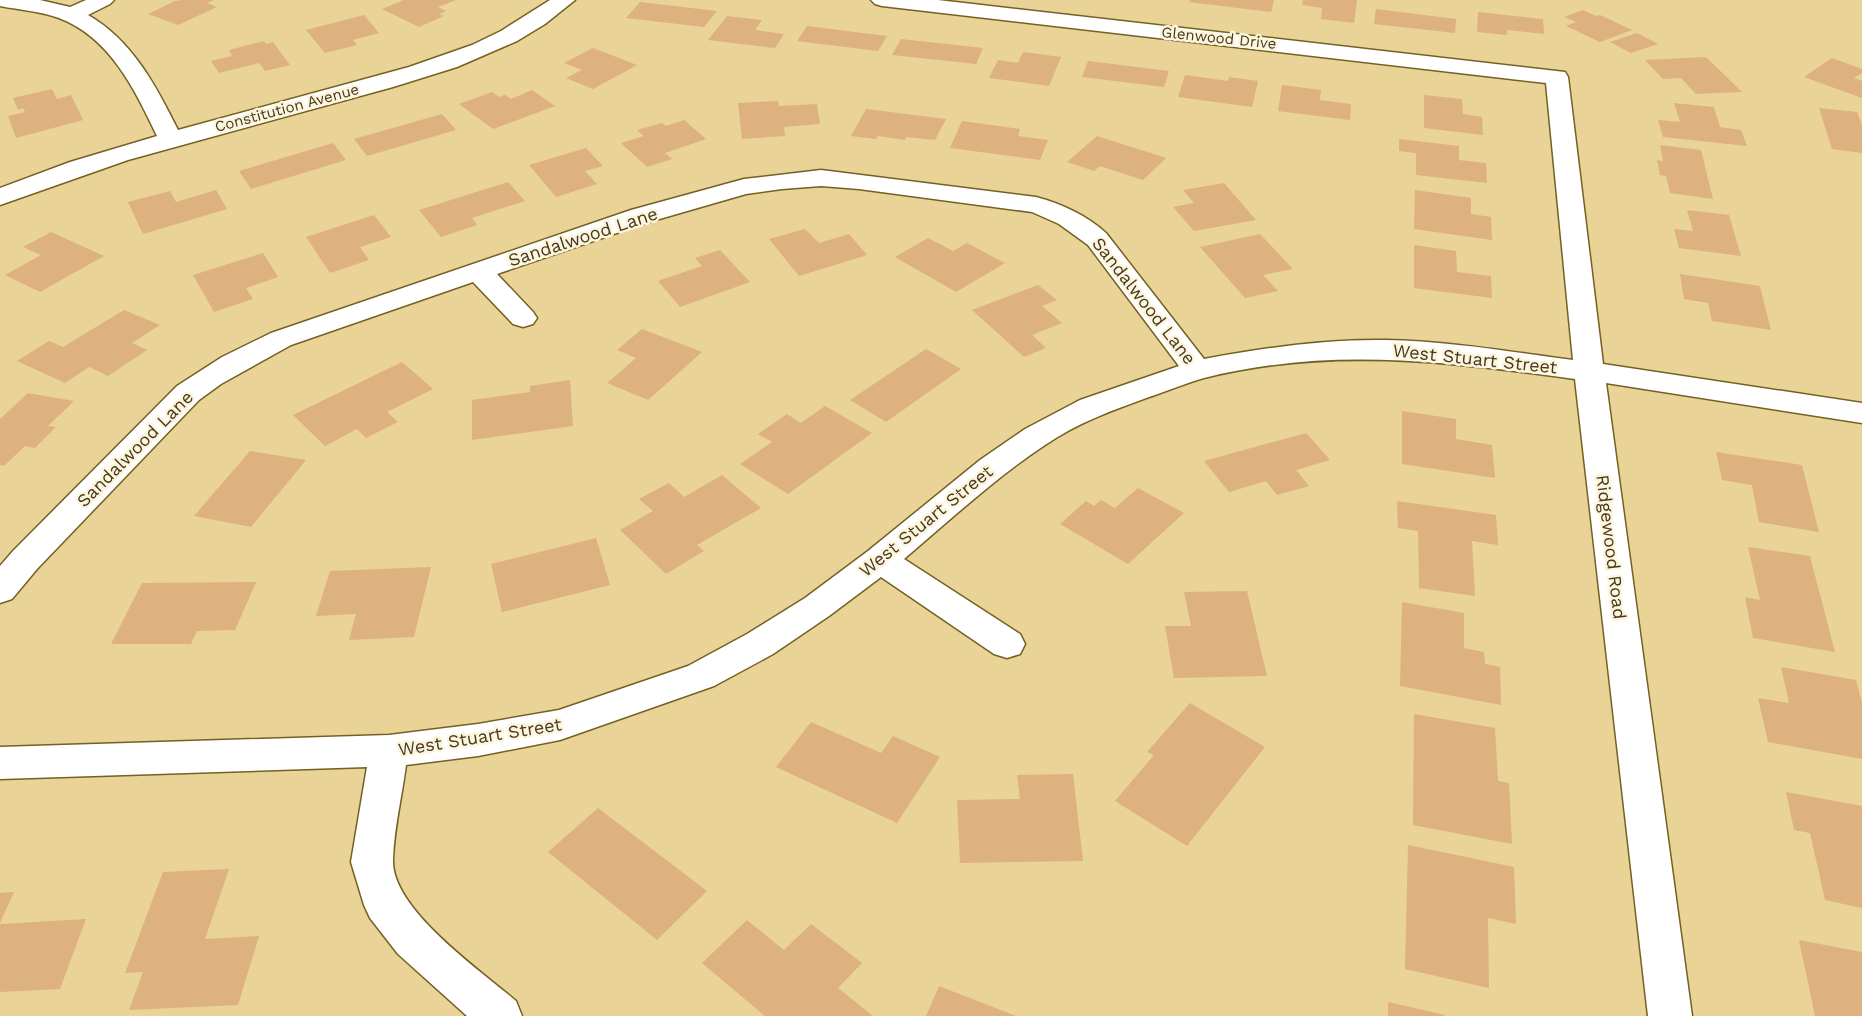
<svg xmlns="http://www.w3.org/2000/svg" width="1862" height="1016" font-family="'Work Sans',sans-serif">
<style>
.building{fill:#ddb180}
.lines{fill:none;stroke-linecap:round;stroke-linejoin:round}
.street-casing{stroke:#756024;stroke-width:3}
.street{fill:#fff;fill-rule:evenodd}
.labels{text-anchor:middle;stroke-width:5;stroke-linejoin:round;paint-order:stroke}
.far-street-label{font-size:15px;fill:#433920;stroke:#fef5dd}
.street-label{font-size:18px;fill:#433920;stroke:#fef5dd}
</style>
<rect width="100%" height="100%" fill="#ead396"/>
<path class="building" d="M184,0H214L207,3L217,7L178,25L148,14L175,1Z
M404,0H456L438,7L446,11L439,14L444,16L419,27L382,9Z
M1190,0H1274L1271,12L1189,2Z
M1303,0H1357L1354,23L1321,19L1322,8L1302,5Z
M640,2L717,11L704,27L626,18Z
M1376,9L1456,19L1455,33L1374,24Z
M1583,10L1596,16L1600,15L1632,30L1600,42L1566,26L1576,22L1564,17Z
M1478,12L1543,19L1544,34L1507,30V35L1477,32Z
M364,15L379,33L353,40L357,45L325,53L306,30Z
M727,16L762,20L755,30L784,34L775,48L708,40Z
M807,26L887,36L878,51L797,41Z
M1637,33L1658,44L1631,53L1610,42Z
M901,39L983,48L976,64L892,55Z
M264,41L266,44L273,42L290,65L265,71L259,63L219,73L211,61L232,56L229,50Z
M593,48L637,65L593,89L566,78L582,70L564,63Z
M1023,52L1061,57L1049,86L989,78L998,60L1018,63Z
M1706,57L1742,92L1696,94L1681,78L1663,79L1645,60Z
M1832,58L1862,69V73L1854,78L1862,81V98L1804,77Z
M1088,61L1169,71L1164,87L1082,77Z
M1185,75L1228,81L1229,77L1258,81L1252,107L1178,97Z
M1282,85L1321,90L1320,100L1351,104L1350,120L1278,111Z
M52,89L57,99L71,95L83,120L16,138L8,116L25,112L23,108L18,110L13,98Z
M532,90L555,106L493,129L459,104L492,92L499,97L505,95L511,99Z
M1424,95L1462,99L1463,114L1482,117L1483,135L1424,128Z
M778,101L779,106L817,104L820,124L784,127L785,136L742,139L738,103Z
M1674,103L1714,107L1720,127L1741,130L1747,146L1663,137L1658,120L1680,122Z
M1819,108L1857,112L1862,125V153L1832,149Z
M866,109L946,119L935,140L906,137L905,140L878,136L876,139L851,136Z
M442,114L456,130L367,156L354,139Z
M684,120L706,139L665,153L672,159L647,167L621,143L644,136L637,130L662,123L666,126Z
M962,121L1020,129L1018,136L1048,140L1040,160L950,148Z
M1097,136L1166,158L1143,180L1100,166L1094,171L1067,162Z
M1399,139L1459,146V160L1486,163L1487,183L1416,175V153L1399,151Z
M333,143L346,160L251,189L239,171Z
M1660,145L1701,150L1713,199L1670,193L1666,176L1660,175L1657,160L1663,161Z
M586,148L603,166L585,171L597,184L556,197L529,165Z
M508,182L525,201L472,218L477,225L441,237L419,210Z
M1224,183L1256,220L1194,231L1173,207L1194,203L1183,190Z
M216,190L227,209L143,234L128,202L170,191L176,202Z
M1415,190L1471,198V214L1491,217L1492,240L1414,229Z
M1687,210L1729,215L1741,256L1679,248L1674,229L1693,231Z
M374,215L391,237L360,247L369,260L330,273L306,237Z
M805,229L819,243L849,234L867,255L799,276L769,239Z
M51,232L104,256L40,292L5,275L41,255L23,247Z
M1260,234L1293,269L1263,275L1278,291L1245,298L1200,247Z
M928,238L953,251L967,243L1005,263L956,292L895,257Z
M1414,245L1456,251L1457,272L1491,276L1492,298L1414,288Z
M720,250L750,282L680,307L658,281L702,266L695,258Z
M263,253L278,277L246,288L253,299L214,312L193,275Z
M1680,274L1760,286L1771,330L1712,321L1708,303L1684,299Z
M1038,285L1057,300L1042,306L1062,323L1032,335L1046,348L1024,357L972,310Z
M124,310L160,325L132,343L147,350L108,376L89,367L65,383L17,361L49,341L63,347Z
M642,329L702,352L648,400L607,383L636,358L617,350Z
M926,349L961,369L886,422L850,400Z
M402,362L433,389L387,412L398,422L366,438L357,429L325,446L293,415Z
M570,380L573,426L472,440V400L530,392V386Z
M28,393L74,401L48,426L56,427L35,448L25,446L4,466L0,465V419Z
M825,406L872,433L788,494L740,464L772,442L758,434L787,414L801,423Z
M1402,411L1456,419V439L1492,445L1495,478L1402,464Z
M1306,433L1330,460L1296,470L1309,486L1277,495L1266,481L1229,492L1204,461Z
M250,451L306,460L251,527L194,516Z
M1716,452L1802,465L1819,532L1759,522L1752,485L1722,480Z
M722,475L761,508L697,545L704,551L666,574L620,530L653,511L639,499L669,483L684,497Z
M1138,488L1184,513L1128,564L1060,524L1086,501L1094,506L1101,500L1115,508Z
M1397,501L1496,515L1498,545L1472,541L1475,596L1419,588L1418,531L1398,528Z
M596,538L610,585L502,612L491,564Z
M1748,547L1810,556L1835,652L1753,638L1745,597L1760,600Z
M431,567L414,637L349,640L356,614L316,616L330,571Z
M256,582L235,630L197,631L191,644H111L142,583Z
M1247,591L1267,676L1174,678L1165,626H1191L1184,592Z
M1402,602L1464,613V648L1484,652L1485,664L1500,667L1501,705L1400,686Z
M1781,667L1856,680L1862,702V759L1768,742L1758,698L1789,703Z
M1190,703L1265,747L1187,846L1115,801L1154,755L1147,752Z
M1414,714L1495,728L1498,781L1509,783L1512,844L1413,825Z
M811,722L881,753L893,736L940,757L897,823L776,767Z
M1073,774L1083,861L960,863L957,800L1020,799L1017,775Z
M1786,792L1862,806V908L1825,900L1810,833L1794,830Z
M598,808L707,891L657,940L548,852Z
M1408,845L1514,867L1516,924L1488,918L1489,988L1405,969Z
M229,869L205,939L259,936L238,1005L129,1010L143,972L125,973L163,872Z
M14,892L0,923V893Z
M86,919L60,989L0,992V924Z
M747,920L784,950L811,924L862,963L838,988L873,1016H765L702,963Z
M1799,940L1862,952V1016H1815Z
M939,986L1016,1016H926Z
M1388,1002L1445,1015V1016H1388Z"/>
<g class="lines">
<defs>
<path id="street" d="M0,0H40L70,7L86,0H114L110,4L88,15C132,40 156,86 178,130L409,67L472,45L501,31L550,0H575L545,24L517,41L457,67L393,87L128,160L0,205V188L70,162L157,136C135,90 110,37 59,18C40,11 20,10 0,6Z
M871,0H938L1565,72L1568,77L1603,364L1862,403V423L1606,383L1692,1016H1648L1575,379C1447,362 1332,346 1204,378C1186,383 1167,391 1149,397C1113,410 1077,423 1045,445C995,478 950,520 904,559L1020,634L1025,644L1020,654L1007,658L994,654L881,577L829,616L773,654L714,686L560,740L478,756L406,765C402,796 394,828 393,860C391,909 481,971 516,1001L522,1016H467L398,954L370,918L364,905L351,862L367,767L0,779V747L389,735L478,724L559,710L688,666L747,634L805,598L868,551L980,460L1025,429L1080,400L1179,366L1088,245L1059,224L1032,212L859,189L821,186L782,189L746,194L649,222L497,274L533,312L537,318L533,324L523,327L513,324L473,282L291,345L221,384L199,400L37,569L12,599L0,603V566L13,551L177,386L222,357L271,333L631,210L744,179L821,170L1036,197C1062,204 1086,215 1106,233L1204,359C1264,348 1325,339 1386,340C1449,341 1511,352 1573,360L1546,83L882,6L875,4Z"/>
</defs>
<use href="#street" class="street-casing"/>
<use href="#street" class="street"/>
</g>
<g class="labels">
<g class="far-street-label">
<text transform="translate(1219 38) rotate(6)" y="5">Glenwood Drive</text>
<text transform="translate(287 108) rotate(-15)" y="5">Constitution Avenue</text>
</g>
<g class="street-label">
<text transform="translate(583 237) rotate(-18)" y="6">Sandalwood Lane</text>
<text transform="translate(1144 301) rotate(52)" y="6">Sandalwood Lane</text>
<text transform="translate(1475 359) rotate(6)" y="6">West Stuart Street</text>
<text transform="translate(135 449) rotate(-45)" y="6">Sandalwood Lane</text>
<text transform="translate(926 521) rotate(-39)" y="6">West Stuart Street</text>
<text transform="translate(1611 547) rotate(83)" y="6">Ridgewood Road</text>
<text transform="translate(480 737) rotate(-9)" y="6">West Stuart Street</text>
</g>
</g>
</svg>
